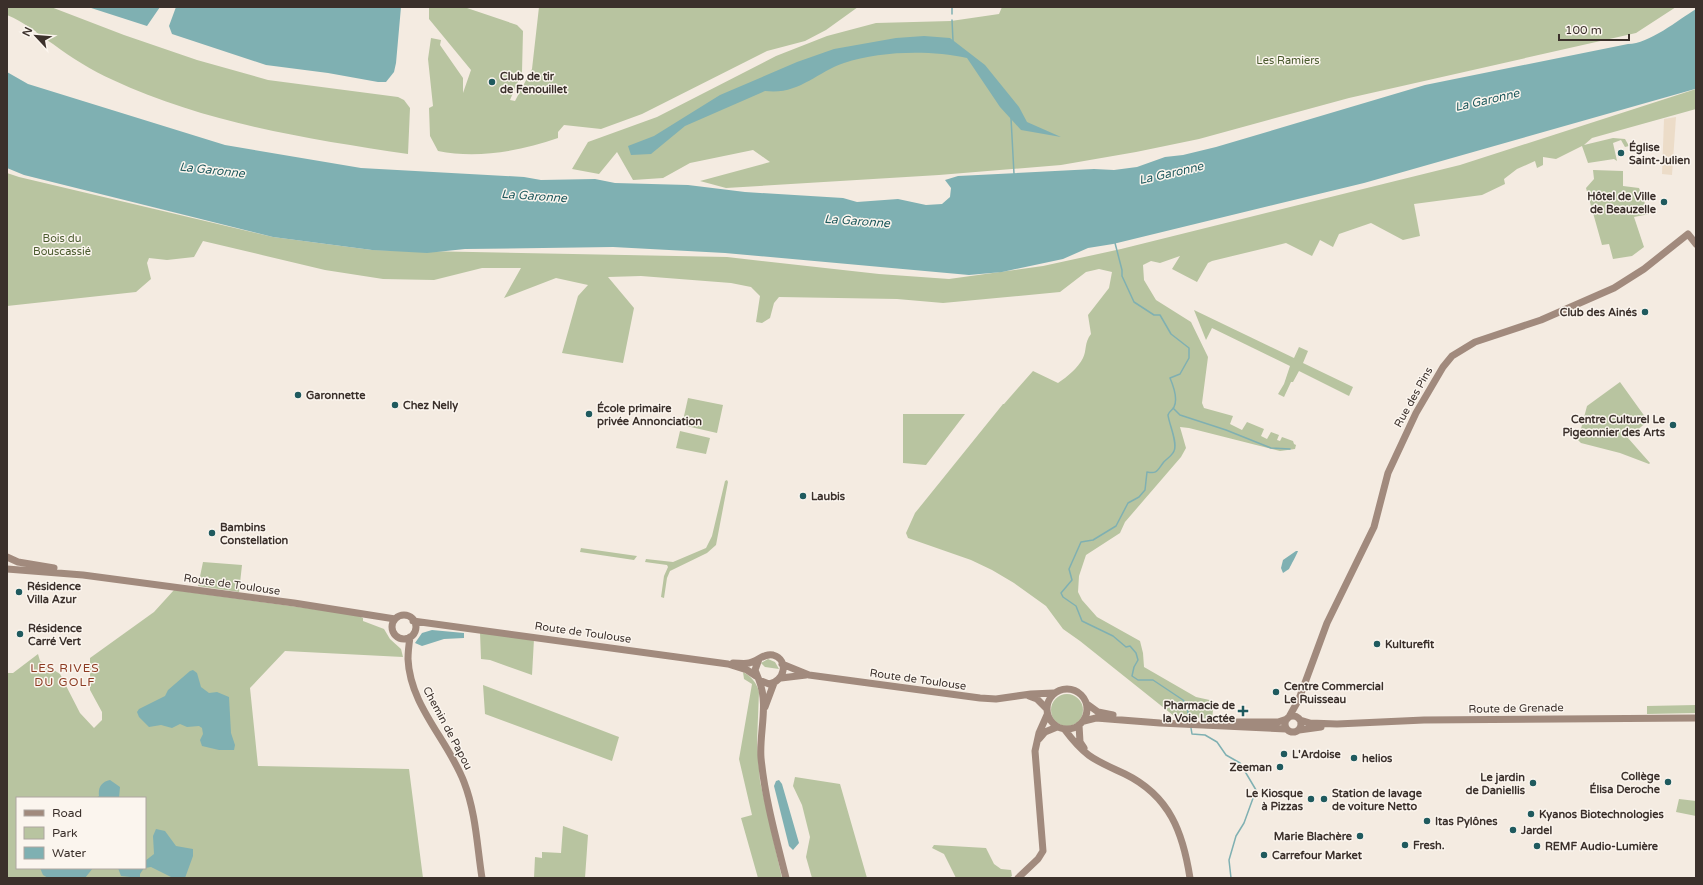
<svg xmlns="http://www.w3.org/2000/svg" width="1703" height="885" font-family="'Varela Round',sans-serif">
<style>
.green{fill:#b8c4a0;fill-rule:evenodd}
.plaza{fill:#ecdcc8}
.water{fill:#7fb0b2}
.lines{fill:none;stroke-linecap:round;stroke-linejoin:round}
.stream{stroke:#7fb0b2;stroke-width:1.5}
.secondary{stroke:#a18a7d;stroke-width:7}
.poi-dot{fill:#1f5a5e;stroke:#fbf5ee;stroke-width:1.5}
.labels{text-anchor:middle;stroke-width:3;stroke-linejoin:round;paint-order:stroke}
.park-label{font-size:11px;fill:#4a5a2e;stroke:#fbf5ee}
.poi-label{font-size:11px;font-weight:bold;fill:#3b302b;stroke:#fbf5ee;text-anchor:start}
.street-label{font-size:11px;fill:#3b302b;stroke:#fbf5ee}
.water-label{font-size:12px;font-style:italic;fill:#1f5a5e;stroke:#fbf5ee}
.neighbourhood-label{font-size:12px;letter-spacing:1px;fill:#8c3b22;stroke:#fbf5ee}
</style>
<rect width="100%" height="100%" fill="#f4ebe1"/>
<path class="green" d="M7,7H51L124,35L197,60L268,80L398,97L404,100L410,108L408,154C308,139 205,123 113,80C91,70 72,58 53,44C38,34 24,22 7,15Z
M429,7H464L517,25L523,31L522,72L510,100L515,101L532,69L539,7H858L826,30L805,41L767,51L642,114L601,129L564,125L558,132V138C520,151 478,159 438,151L430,136L429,108L433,106L428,59L431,38L441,40L440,45L463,78V93L471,70L429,19Z
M1002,7H1676L1636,33L1349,98L1199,139L1136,152L1061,165L939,175L726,188L700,181L770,162L753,150L690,163L663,178L633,180L617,152L599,174L572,169L588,142L657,117L776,56L827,36L876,23L951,21L999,14Z
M1696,89V109L1592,138L1584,145L1613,138L1625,139L1629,146L1625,147L1621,140L1613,143L1617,161L1614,159L1588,163L1582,146L1556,159L1543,157V165L1537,168L1535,161L1517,169L1504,179L1505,184L1482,195L1414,204L1420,236L1403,240L1371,223L1339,234L1333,247L1320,240L1312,256L1286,243L1212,261L1208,263L1197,282L1172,269L1180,256L1160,263L1151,261L1143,265L1144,280L1156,300L1191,322L1208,357L1202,403L1204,408L1233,416L1230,424L1242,430L1247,422L1264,429L1261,436L1267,439L1271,432L1279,435L1277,440L1280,441L1282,437L1293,441L1294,444L1296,445L1295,449L1280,451L1189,428L1180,427L1186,448L1181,457L1125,522L1120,533L1086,555L1079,576L1078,592L1082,600L1097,617L1140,641L1143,653L1144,667L1196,697L1214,701L1212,719L1174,716L1080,641L1063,629L1046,606L1014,583L992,570L971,560L908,538L906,533L915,513L1003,404H1004L1033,371L1058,383C1067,377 1078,368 1083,358C1087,350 1084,343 1091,334L1088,315L1109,288L1112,272L1099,269L1086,272L1060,292L943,303L897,299L779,297L774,303L770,318L762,323L756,322L760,296L751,287L731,283L641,276L608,277L634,308L623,363L562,353L578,296L588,285L556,278L504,298L521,268H482L434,280L383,279L325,270L203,241L194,257L167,260L149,258L147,263L151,279L136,292L7,306V173L19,177L273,237L372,250L727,257L879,274L949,279L1043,266L1121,249L1460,165Z
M1593,170L1623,171V186L1639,188L1649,214L1634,217L1644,247L1632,256L1613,259L1609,244L1602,245L1586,188L1594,179Z
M1194,310L1294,358L1299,347L1308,351L1303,363L1353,387L1349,396L1299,371L1293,382H1291L1284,397L1278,394L1284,384L1290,366L1212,328L1206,340Z
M1620,382L1648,421L1628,438L1650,463L1649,464L1620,453L1581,443L1578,440L1587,406Z
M688,398L723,405L717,433L682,425Z
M903,414H965L926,465L903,463Z
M680,431L710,438L706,454L676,448Z
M727,480L728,482L716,545L707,553L670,571L667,578L664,598L661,597L664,576L668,567L667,565L645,562L646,559L673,562L706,548L712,536L725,481Z
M581,548L637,556L634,560L580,552Z
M203,562L242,565L239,592L198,586Z
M174,590L357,615L363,618V621L384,629L390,639L401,649L403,657L285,651L250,688L258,766L409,769L423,878H7V673H13L38,654L40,661L60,674L80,713L94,728L102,720V712L90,690V658L154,612ZM17,798H145V868H17Z
M480,632L534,639L532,675L490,660L481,659Z
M768,659L775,662L779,669L765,667L761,663Z
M743,672C751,676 757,683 759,692L757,742L760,781L782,878H758L741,818L752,815L739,759L752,684L744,679Z
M483,685L619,737L612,761L485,714Z
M1051 710a16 16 0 1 1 32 0a16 16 0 1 1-32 0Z
M1696,705V713L1647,714V706Z
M795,777L840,784L867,878H812L806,857L810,837L802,805L793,786Z
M1679,799L1696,801V816L1676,812Z
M563,826L588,835L585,878H534L535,857L542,858V852L561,853Z
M934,845L986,848L994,864L1001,869L1011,870L1012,876L1009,878H956L944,854L932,848Z"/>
<path class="plaza" d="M1676,117L1672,175L1662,174L1664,119Z"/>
<path class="water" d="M88,7H160L147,26Z
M176,7H401L396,63L394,72L386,82H378L328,73L266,65L172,34L169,26Z
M1696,9L1695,89L1364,183L1113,244L1088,248L1063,259L1002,272L969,275L725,253L613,247L465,249L427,253L372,250L273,237L24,175L7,168V72L28,84L225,145L361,168L524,177L541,180L595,179L615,183L688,185L745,192L843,198L857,202L898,199L926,205L942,204L950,197L951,188L945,180L958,176L1094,169L1114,170L1137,167L1165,157L1183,155L1216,147L1425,85L1628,44C1649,44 1678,20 1696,9Z
M924,36L950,38L985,65L1019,107L1027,122L1061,137L1021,130L1000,107L967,58C930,50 880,51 844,63C815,73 799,95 765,91L685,126L651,154L631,155L628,146L654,136L720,95L797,62L834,49L896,38Z
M1296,551H1298C1297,554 1291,565 1289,569L1283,573L1281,568L1283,560Z
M432,630L464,633V638L444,639L422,646L415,643L422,633Z
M190,671L193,670L197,673L201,687L209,693L217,692L229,697L231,733L235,745L234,750H219L202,746L200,740L203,734L202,728L199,726L187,727L180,724L172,728L161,725L149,727L139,717L137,712L139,709L165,696L168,690Z
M110,780L120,787L119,798H96L99,796C98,788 101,782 110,780Z
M779,780L782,784L799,843L793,850L789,846L774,786L776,781Z
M156,829L165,831L176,846L193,849V856L185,878H173L151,867L145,868V861L154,854L153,836Z
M40,868H93L85,878H48L43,875Z
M118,868H144L140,874V878L121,876Z"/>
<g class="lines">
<path class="stream" d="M952,14V7
M952,20L953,41
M1011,118L1014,174
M1115,243L1122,270V276L1134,302L1154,315H1160L1171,334L1189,348V358L1180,374L1170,378C1173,385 1178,399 1174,407C1173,410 1169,411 1168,415C1169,424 1178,443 1174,451C1172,456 1166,459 1163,463C1157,471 1157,474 1147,472L1145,490L1139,497L1128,503L1116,526L1093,540L1081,542L1069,569L1072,580L1061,593L1063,597L1076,606L1082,621L1113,636L1126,647L1130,646L1136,653L1138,660L1134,667L1132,676L1138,680H1153L1183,700L1187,705L1189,720
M1173,408L1180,415L1226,430L1271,448L1290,449
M1191,728L1192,734L1205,735L1217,742L1226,755L1240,763L1256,790L1244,823L1236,836L1229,860L1231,878"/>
<path class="secondary" d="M7,557L18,562L54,568
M7,569L83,575L294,603L395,619
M392 627a12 12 0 1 1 24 0a12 12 0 1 1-24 0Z
M413,621L728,664L747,670L756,676
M410,637C409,644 408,652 408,659C410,706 448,740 464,782C476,813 477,846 482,878
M733,663C739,663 744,664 749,663C758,661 764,653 773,655C790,660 784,682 769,684L759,680L755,670L759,659
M782,664L809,675L980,698L996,699L1031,694L1054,693
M781,678L806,675
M759,680C769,705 759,733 761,758C765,799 776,838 786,878
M1047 709a20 20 0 1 1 40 0a20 20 0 1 1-40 0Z
M1029,696L1037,699L1046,708
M1087,704L1098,712L1113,715
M765,707L774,683
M1285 724a8 8 0 1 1 16 0a8 8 0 1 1-16 0Z
M1289,717L1299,699L1327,623L1374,527L1388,473L1416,413L1443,367L1452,356L1475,342L1541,320L1614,288L1644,269L1688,234L1696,244
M1300,720L1310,723L1337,724L1424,720L1696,718
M1084,721L1096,718L1160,723L1286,729
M1233,722H1278L1287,719
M1079,725L1080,742L1084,748
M1065,730C1086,758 1095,760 1125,774C1170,796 1183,833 1190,878
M1299,730L1321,727
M1039,739L1045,732L1057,727
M1018,878L1038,859L1043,851L1035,751L1039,733L1047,715"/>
</g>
<g class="poi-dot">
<circle cx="492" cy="82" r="4"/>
<circle cx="1621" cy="153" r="4"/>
<circle cx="1664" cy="202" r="4"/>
<circle cx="1645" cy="312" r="4"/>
<circle cx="298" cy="395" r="4"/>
<circle cx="395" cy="405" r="4"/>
<circle cx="589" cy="414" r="4"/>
<circle cx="1673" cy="425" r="4"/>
<circle cx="803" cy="496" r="4"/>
<circle cx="212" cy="533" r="4"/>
<circle cx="19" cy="592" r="4"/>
<circle cx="20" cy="634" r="4"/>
<circle cx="1377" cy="644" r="4"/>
<circle cx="1276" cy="692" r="4"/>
<path d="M1241 705h4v4h4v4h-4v4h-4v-4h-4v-4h4z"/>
<circle cx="1284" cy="754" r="4"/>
<circle cx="1354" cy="758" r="4"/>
<circle cx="1280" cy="767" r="4"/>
<circle cx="1668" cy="782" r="4"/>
<circle cx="1533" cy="783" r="4"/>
<circle cx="1311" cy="799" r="4"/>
<circle cx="1324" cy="799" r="4"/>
<circle cx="1531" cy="814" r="4"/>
<circle cx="1427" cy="821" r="4"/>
<circle cx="1513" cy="830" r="4"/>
<circle cx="1360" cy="836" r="4"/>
<circle cx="1405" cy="845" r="4"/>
<circle cx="1537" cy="846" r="4"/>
<circle cx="1264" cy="855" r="4"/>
</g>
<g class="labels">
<g class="park-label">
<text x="1288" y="64">Les Ramiers</text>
<text x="62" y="242">Bois du<tspan x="62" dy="13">Bouscassié</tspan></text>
</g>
<g class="poi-label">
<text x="500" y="80">Club de tir<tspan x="500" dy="13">de Fenouillet</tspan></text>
<text x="1629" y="151">Église<tspan x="1629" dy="13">Saint-Julien</tspan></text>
<text x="1656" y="200" text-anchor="end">Hôtel de Ville<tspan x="1656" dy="13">de Beauzelle</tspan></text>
<text x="1637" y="316" text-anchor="end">Club des Ainés</text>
<text x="306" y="399">Garonnette</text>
<text x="403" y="409">Chez Nelly</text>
<text x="597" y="412">École primaire<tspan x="597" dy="13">privée Annonciation</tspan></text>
<text x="1665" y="423" text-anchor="end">Centre Culturel Le<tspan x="1665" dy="13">Pigeonnier des Arts</tspan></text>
<text x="811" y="500">Laubis</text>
<text x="220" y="531">Bambins<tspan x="220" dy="13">Constellation</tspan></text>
<text x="27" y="590">Résidence<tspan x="27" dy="13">Villa Azur</tspan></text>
<text x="28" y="632">Résidence<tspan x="28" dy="13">Carré Vert</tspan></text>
<text x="1385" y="648">Kulturefit</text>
<text x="1284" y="690">Centre Commercial<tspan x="1284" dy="13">Le Ruisseau</tspan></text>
<text x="1235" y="709" text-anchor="end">Pharmacie de<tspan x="1235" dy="13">la Voie Lactée</tspan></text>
<text x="1292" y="758">L'Ardoise</text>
<text x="1362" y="762">helios</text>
<text x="1272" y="771" text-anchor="end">Zeeman</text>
<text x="1660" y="780" text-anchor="end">Collège<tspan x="1660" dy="13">Élisa Deroche</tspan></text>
<text x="1525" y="781" text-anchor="end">Le jardin<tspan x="1525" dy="13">de Daniellis</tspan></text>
<text x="1303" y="797" text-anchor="end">Le Kiosque<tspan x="1303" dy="13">à Pizzas</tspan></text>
<text x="1332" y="797">Station de lavage<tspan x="1332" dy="13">de voiture Netto</tspan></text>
<text x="1539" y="818">Kyanos Biotechnologies</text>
<text x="1435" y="825">Itas Pylônes</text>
<text x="1521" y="834">Jardel</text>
<text x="1352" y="840" text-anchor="end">Marie Blachère</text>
<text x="1413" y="849">Fresh.</text>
<text x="1545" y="850">REMF Audio-Lumière</text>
<text x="1272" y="859">Carrefour Market</text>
</g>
<g class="street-label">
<text transform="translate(1413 397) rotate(-61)" y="4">Rue des Pins</text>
<text transform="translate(232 584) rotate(8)" y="4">Route de Toulouse</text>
<text transform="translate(583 632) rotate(8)" y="4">Route de Toulouse</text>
<text transform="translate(918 679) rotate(8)" y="4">Route de Toulouse</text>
<text transform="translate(1516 708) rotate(-1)" y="4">Route de Grenade</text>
<text transform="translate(448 728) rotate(62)" y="4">Chemin de Papou</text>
</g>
<g class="water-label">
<text transform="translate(1487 100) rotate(-13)" y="4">La Garonne</text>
<text transform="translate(212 170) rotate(6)" y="4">La Garonne</text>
<text transform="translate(1171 173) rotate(-13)" y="4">La Garonne</text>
<text transform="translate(534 196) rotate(4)" y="4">La Garonne</text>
<text transform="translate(857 221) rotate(4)" y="4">La Garonne</text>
</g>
<g class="neighbourhood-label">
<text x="65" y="672">LES RIVES<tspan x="65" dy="14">DU GOLF</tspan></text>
</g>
</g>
<rect width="1703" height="885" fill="none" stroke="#3b302b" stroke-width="16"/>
<rect x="16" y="797" width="130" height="72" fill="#fbf5ee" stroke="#aea6a0"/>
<rect x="24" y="810" width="20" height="6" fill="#a18a7d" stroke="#aea6a0"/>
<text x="52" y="817" font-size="12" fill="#3b302b">Road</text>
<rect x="24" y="827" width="20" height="12" fill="#b8c4a0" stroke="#aea6a0"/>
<text x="52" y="837" font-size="12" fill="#3b302b">Park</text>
<rect x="24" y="847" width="20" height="12" fill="#7fb0b2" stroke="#aea6a0"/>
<text x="52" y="857" font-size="12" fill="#3b302b">Water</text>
<g transform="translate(36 36) rotate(296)" stroke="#fbf5ee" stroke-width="3" paint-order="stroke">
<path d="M0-3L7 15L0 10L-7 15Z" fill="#3b302b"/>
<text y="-6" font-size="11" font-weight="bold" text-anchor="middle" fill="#3b302b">N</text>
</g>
<path d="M1559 34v6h70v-6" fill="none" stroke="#3b302b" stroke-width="2"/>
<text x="1565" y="34" font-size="12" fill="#3b302b" stroke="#fbf5ee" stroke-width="3" paint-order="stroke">100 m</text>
</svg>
